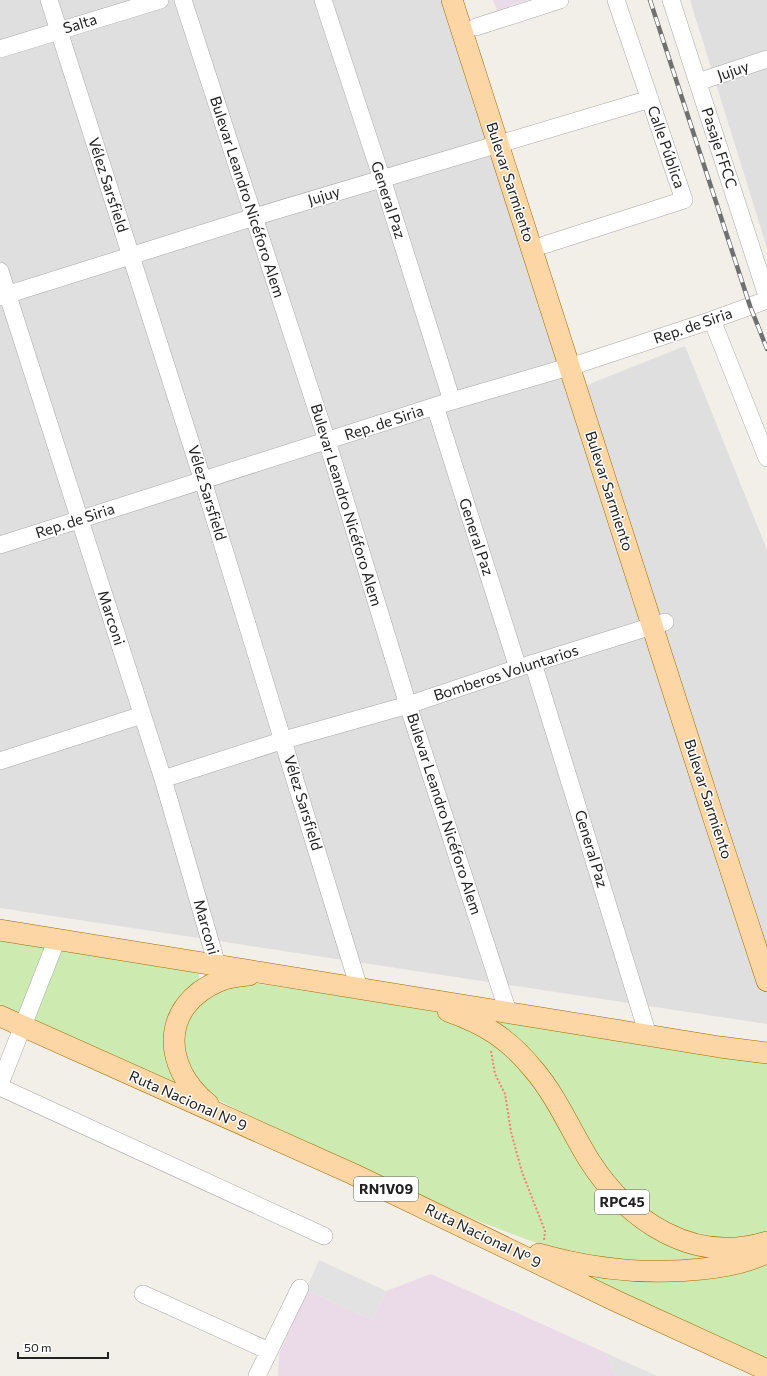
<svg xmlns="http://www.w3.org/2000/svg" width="767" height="1376" font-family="Commissioner,sans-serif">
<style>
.residential{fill:#e0dfdf}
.industrial{fill:#ebdbe8}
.grass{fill:#cdebb0}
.parking{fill:#e2e2e2}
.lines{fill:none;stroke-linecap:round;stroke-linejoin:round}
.minor-casing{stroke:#a9a9a9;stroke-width:18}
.major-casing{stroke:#a06b00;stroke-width:22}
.path{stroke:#fa8072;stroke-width:2;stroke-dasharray:2 2;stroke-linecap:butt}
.minor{stroke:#fff;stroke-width:17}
.major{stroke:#fcd6a4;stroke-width:21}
.rail-casing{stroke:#707070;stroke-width:4.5}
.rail{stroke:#fff;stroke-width:3;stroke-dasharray:9;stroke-linecap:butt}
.labels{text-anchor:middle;stroke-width:3;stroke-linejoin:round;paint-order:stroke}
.shield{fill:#fff;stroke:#646464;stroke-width:1}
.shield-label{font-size:14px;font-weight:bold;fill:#222}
.street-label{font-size:15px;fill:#222;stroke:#fff}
</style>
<rect width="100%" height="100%" fill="#f2efe9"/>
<path class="residential" d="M0,0H445L572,391L685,346L767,550V1024L0,908Z
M690,0H767V248Z"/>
<path class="industrial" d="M493,0H529L497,10Z
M431,1274L606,1353L615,1376H278L279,1354L299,1309L306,1290L373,1320L386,1291Z"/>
<path class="grass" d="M0,935L198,971L200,983L182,1000L183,1092L0,1010Z
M254,983L398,1005L439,1013L456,1019L522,1065L612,1202L743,1254L686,1261H623L549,1246L528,1240L473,1219L238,1110L214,1098L195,1080L182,1046L190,1014L215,990Z
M496,1017L767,1059V1237L738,1242L679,1232L626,1195L498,1028Z
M767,1262V1362L570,1268Z"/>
<path class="parking" d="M319,1260L386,1291L373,1320L306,1290Z
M606,1353L657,1376H615Z"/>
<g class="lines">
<defs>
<path id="minor" d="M49,0L203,481L359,988
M183,0L327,441L408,705L508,1012
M323,0L382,179L452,401
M671,0L767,296
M476,27L560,0
M0,49L160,0
M698,82L767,59
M544,245L684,200L616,0
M0,271L163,779L217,965
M0,297L254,217L650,99
M712,320L767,458
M435,406L518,668
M0,545L435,406L582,363L712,320L767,300
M533,663L648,1035
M0,761L142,715
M163,779L284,740L408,705L518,668L665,622
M0,1084L57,939
M0,1087L324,1236
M143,1294L269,1351
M257,1376L300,1288"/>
<path id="major" d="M452,0L714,819L767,981
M0,930L720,1047L767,1053
M448,1011C485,1024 509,1039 534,1070C557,1097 571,1131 589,1160C628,1221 693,1265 767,1242
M0,1016L353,1174L616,1301L767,1370
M208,1104C162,1067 160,1006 219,981C228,977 239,976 249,975
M539,1254C592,1269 648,1275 702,1269C723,1267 745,1263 764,1254"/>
</defs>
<use href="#minor" class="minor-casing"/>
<use href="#major" class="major-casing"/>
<path class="path" d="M491,1051L495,1074L505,1094L511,1132L522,1172L545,1231L544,1240"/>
<use href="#minor" class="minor"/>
<use href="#major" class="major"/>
<defs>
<path id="rail" d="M650,0L750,306L767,349"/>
</defs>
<use href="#rail" class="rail-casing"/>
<use href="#rail" class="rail"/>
</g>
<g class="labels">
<g class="shield">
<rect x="354" y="1177" width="64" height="24" rx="3"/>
<rect x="595" y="1190" width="54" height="24" rx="3"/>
</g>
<g class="shield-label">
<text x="386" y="1194">RN1V09</text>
<text x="622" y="1207">RPC45</text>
</g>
<g class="street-label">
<text transform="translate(80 24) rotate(-17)" y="5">Salta</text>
<text transform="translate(733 71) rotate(-19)" y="5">Jujuy</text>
<text transform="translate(666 147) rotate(71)" y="5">Calle Pública</text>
<text transform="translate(719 148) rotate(72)" y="5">Pasaje FFCC</text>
<text transform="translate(510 182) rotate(72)" y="5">Bulevar Sarmiento</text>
<text transform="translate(108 185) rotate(72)" y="5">Vélez Sarsfield</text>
<text transform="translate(324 196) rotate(-17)" y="5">Jujuy</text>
<text transform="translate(247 197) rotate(72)" y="5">Bulevar Leandro Nicéforo Alem</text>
<text transform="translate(388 200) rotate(72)" y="5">General Paz</text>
<text transform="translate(693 326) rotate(-19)" y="5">Rep. de Siria</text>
<text transform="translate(384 423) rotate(-18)" y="5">Rep. de Siria</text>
<text transform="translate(609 491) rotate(72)" y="5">Bulevar Sarmiento</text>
<text transform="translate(207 493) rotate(73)" y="5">Vélez Sarsfield</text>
<text transform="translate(346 505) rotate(73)" y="5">Bulevar Leandro Nicéforo Alem</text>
<text transform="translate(75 521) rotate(-18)" y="5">Rep. de Siria</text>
<text transform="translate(476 537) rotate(72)" y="5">General Paz</text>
<text transform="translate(111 618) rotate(72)" y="5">Marconi</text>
<text transform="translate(506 673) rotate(-18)" y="5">Bomberos Voluntarios</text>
<text transform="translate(708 799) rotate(72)" y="5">Bulevar Sarmiento</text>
<text transform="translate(303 803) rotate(73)" y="5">Vélez Sarsfield</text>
<text transform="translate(444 814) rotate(72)" y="5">Bulevar Leandro Nicéforo Alem</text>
<text transform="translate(591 849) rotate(73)" y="5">General Paz</text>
<text transform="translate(206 927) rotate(74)" y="5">Marconi</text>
<text transform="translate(188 1101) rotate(24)" y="5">Ruta Nacional Nº 9</text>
<text transform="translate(483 1236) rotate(26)" y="5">Ruta Nacional Nº 9</text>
</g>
</g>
<path d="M18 1352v6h90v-6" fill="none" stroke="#222222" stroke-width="2"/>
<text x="24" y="1352" font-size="12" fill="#222222" stroke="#ffffff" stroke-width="3" paint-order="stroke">50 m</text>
</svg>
